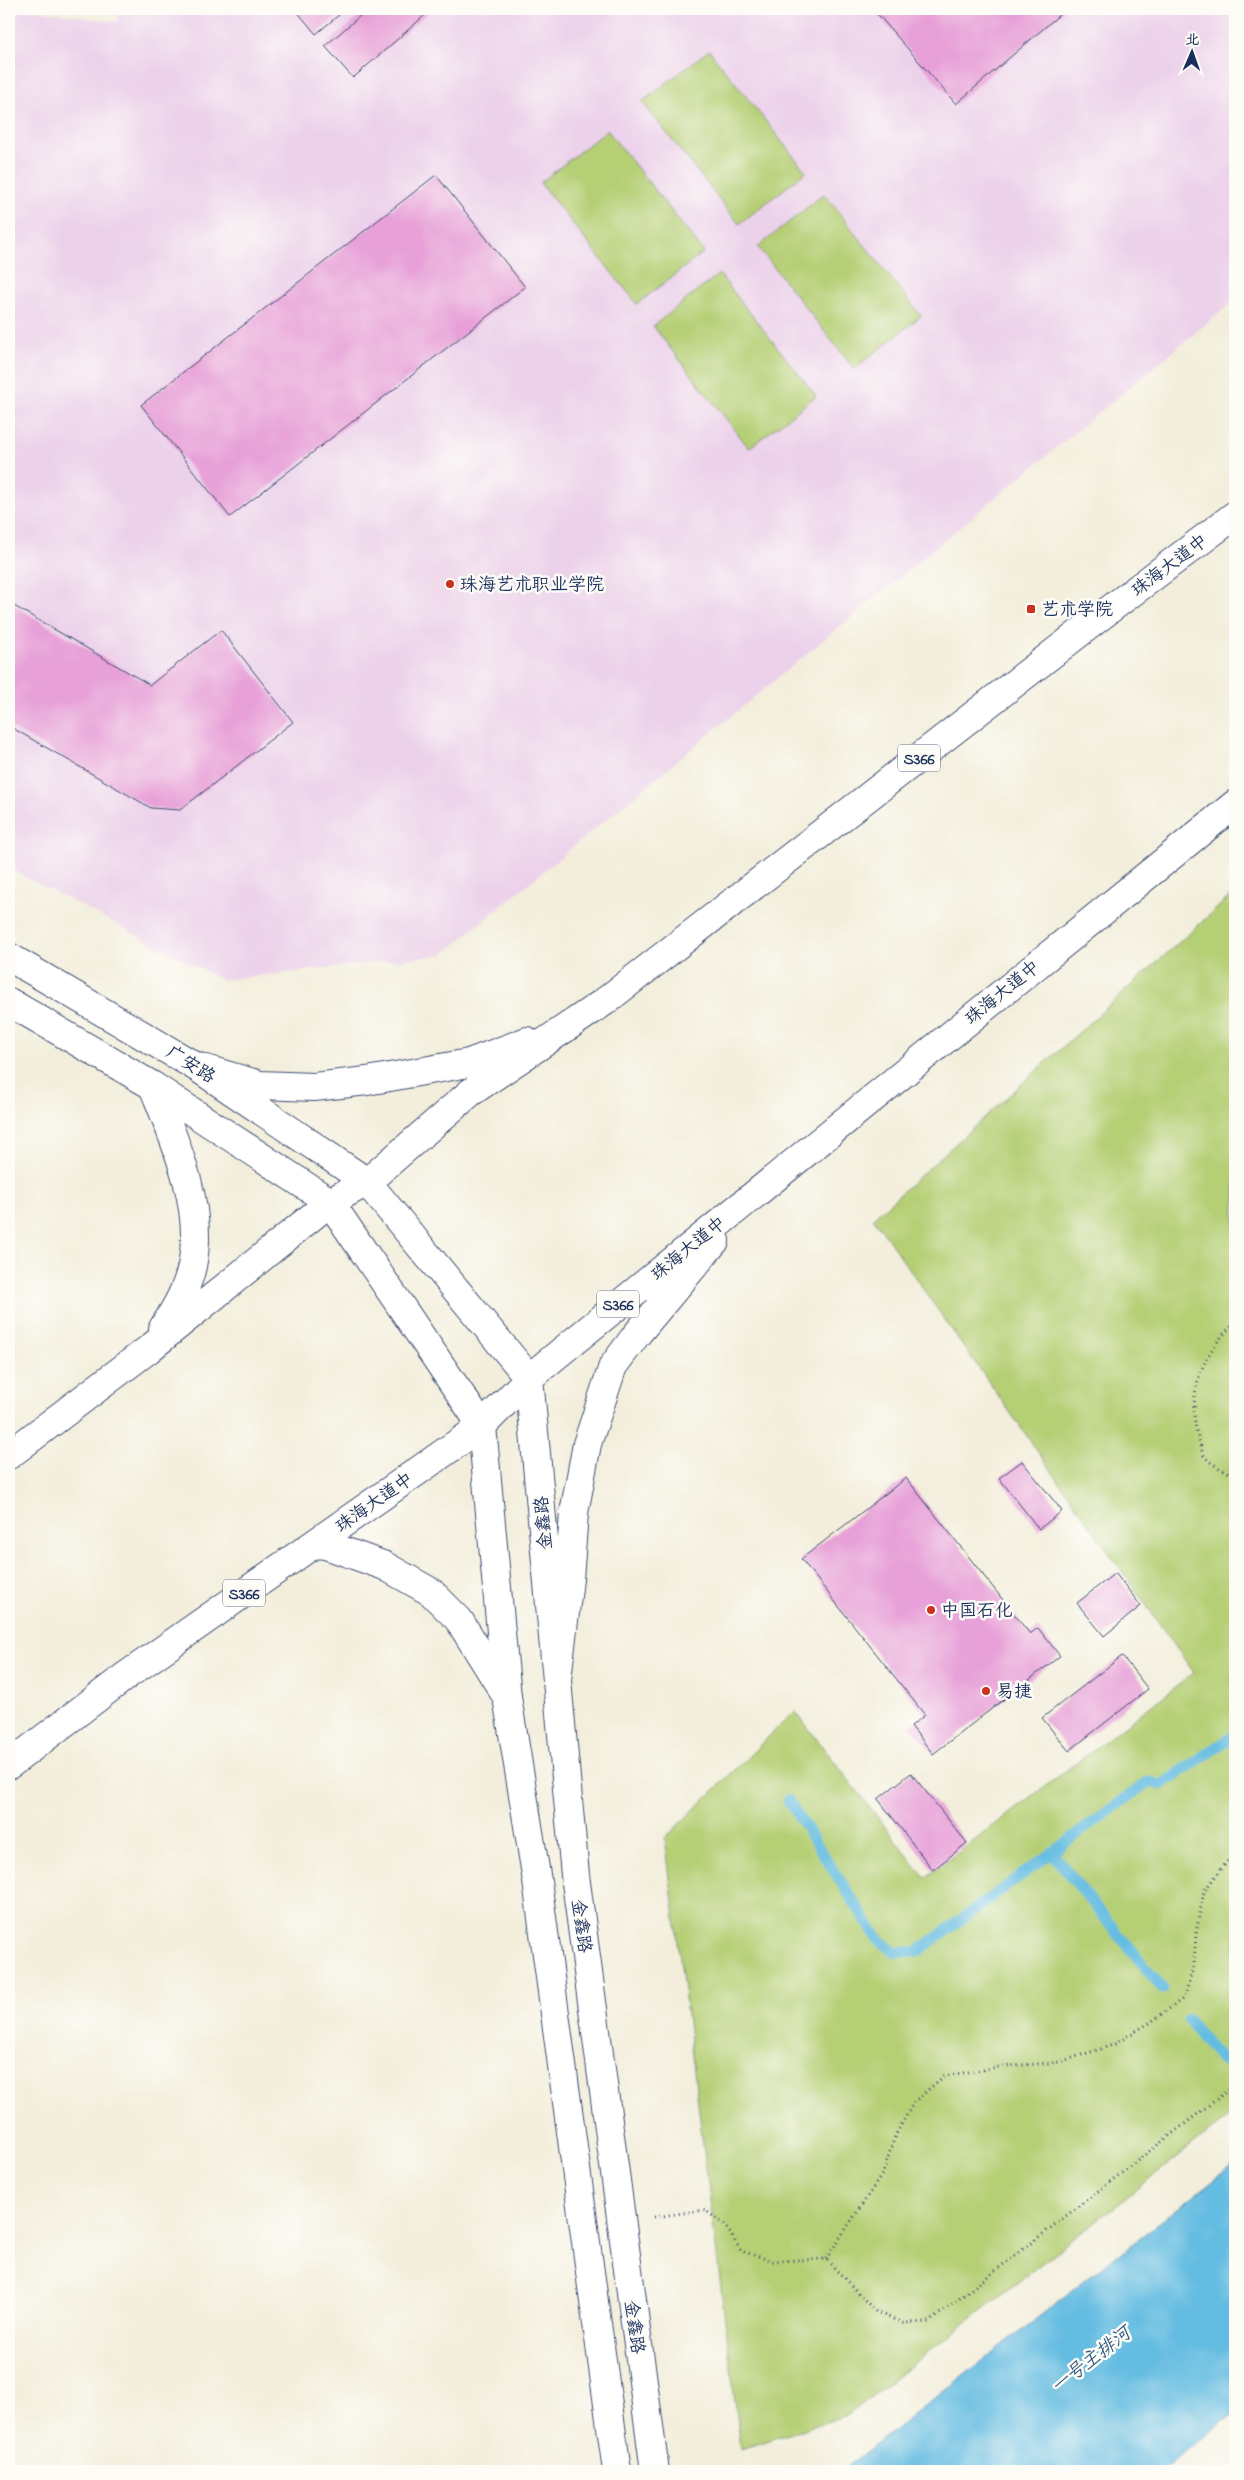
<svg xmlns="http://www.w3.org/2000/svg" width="1244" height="2480" font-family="'Indie Flower','LXGW WenKai TC',sans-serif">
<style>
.built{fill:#ecd1ea}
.green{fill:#b5cf75;stroke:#687f6a}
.water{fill:#63bce1;stroke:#3f76a0}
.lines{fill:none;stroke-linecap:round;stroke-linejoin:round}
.stream{stroke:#63bce1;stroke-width:11}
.building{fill:#e7a0d8}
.minor-casing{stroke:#3b4c71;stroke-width:30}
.highway-casing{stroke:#3b4c71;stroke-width:30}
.path{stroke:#3b4c71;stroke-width:3;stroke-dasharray:1 4;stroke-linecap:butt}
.minor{stroke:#fff;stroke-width:28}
.highway{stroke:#fff;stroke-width:28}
.poi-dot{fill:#c8321e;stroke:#fdfcf7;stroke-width:2}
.labels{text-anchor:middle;stroke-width:5;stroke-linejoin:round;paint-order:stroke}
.shield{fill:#fdfcf7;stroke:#5f6c8c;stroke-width:1}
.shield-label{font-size:16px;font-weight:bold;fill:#1b2f5e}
.street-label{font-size:18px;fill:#1b2f5e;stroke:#fdfcf7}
.poi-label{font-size:18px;fill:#1b2f5e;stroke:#fdfcf7;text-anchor:start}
.water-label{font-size:19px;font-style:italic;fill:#315985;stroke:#fdfcf7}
</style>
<rect width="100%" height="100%" fill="#fdfcf7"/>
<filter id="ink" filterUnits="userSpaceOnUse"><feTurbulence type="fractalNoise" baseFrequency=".02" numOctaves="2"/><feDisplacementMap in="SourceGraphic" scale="10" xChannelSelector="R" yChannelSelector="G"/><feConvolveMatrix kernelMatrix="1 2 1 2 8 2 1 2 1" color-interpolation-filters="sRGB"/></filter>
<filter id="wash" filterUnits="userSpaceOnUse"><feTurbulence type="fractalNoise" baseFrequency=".0096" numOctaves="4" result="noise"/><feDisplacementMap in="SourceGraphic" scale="20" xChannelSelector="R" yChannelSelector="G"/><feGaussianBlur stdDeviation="1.12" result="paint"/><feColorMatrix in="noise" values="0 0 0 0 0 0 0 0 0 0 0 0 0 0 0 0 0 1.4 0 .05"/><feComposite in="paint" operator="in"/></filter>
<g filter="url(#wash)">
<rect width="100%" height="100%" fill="#f3eedb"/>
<path class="built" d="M9,9H28L118,22V9H1235V300L442,955L222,980L9,868Z"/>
<path class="green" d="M709,50L806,172L739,224L642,102Z
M607,130L704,252L637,304L540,183Z
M824,194L921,316L854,369L758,247Z
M719,274L816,396L749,448L653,326Z
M1235,892V2112L848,2415L741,2449L665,1838L795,1711L925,1878L1194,1673L873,1218Z"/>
<path class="water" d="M1235,2163V2413L1160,2471H842Z"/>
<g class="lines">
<path class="stream" d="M788,1800L878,1939L895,1952H917L1148,1782L1161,1785L1235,1735
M1052,1853L1163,1989
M1188,2020L1223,2062"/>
</g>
<g id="blocks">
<path class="building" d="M295,9H346L316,34Z
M368,9H432L353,78L325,46Z
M873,9H1066L956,104Z
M436,175L525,287L230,517L141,405Z
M9,603L150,685L221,630L293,722L180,810L151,808L9,726Z
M1022,1461L1062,1511L1039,1529L999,1478Z
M906,1478L1030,1634L1038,1628L1060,1656L933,1754L911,1726L925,1715L801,1559Z
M1115,1573L1141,1606L1104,1636L1077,1603Z
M1122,1656L1148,1689L1069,1751L1042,1718Z
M911,1773L967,1843L933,1870L878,1799Z"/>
</g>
</g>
<g filter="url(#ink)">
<use href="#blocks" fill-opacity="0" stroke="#3b4c71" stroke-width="1"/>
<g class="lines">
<defs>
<path id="minor" d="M9,957L195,1066L367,1182L529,1378L575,1875L655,2471
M9,1002L153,1086L330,1202L482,1426L507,1697L537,1881L617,2471"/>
<path id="highway" d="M195,1066L260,1085L314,1087L367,1081L469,1063L527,1041
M153,1086C174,1139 205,1207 192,1266C187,1289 176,1308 163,1328
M9,1455L149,1349L330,1202L367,1182L471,1092L604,1002L1109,610L1235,515
M315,1544L326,1545L385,1566L431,1592L459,1620L507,1697
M557,1679L569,1579L574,1513L587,1444L613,1366L637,1334L715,1241
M9,1765L127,1675L482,1426L529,1378L562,1351L1235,804"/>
</defs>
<use href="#minor" class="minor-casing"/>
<use href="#highway" class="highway-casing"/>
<path class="path" d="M1235,1323C1202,1352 1185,1397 1199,1440C1201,1446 1202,1455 1206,1458C1213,1466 1227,1471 1235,1477
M654,2217L705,2210L725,2225L741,2251L773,2261L826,2259L876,2312L903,2323L929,2322L1235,2085
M826,2259L883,2173L895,2136L914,2102L944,2076L999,2067L1059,2062L1113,2045L1151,2022L1184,1998L1194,1965L1196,1933L1204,1891L1235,1852"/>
<use href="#minor" class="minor"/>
<use href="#highway" class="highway"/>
</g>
</g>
<g class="poi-dot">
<circle cx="450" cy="584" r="5"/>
<rect x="1026" y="604" width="10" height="10" rx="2.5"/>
<circle cx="931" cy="1610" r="5"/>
<circle cx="986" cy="1691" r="5"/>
</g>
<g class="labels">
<g class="shield">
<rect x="898" y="744.5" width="42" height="27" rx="4"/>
<rect x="597" y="1290.5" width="42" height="27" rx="4"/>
<rect x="223" y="1579.5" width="42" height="27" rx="4"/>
</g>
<g class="shield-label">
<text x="919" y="764">S366</text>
<text x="618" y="1310">S366</text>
<text x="244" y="1599">S366</text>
</g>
<g class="street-label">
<text transform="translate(1169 565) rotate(-37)" y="6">珠海大道中</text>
<text transform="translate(1002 992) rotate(-39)" y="6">珠海大道中</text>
<text transform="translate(191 1064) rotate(32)" y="6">广安路</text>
<text transform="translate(688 1248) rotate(-39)" y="6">珠海大道中</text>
<text transform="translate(374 1502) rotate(-35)" y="6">珠海大道中</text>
<text transform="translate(543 1523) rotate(-95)" y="6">金鑫路</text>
<text transform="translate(582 1926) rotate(82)" y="6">金鑫路</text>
<text transform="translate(635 2327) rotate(82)" y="6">金鑫路</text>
</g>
<g class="poi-label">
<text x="460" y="590">珠海艺术职业学院</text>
<text x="1041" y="615">艺术学院</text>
<text x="941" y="1616">中国石化</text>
<text x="996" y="1697">易捷</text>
</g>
<g class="water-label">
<text transform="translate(1090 2359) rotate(-38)" y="7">一号主排河</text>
</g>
</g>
<rect width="1244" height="2480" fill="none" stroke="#fdfcf7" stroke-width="30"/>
<g transform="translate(1192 52) rotate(2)" stroke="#fdfcf7" stroke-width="4" paint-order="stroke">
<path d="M0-4L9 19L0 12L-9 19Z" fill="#1b2f5e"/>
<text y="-8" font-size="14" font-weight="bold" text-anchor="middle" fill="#1b2f5e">北</text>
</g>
</svg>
